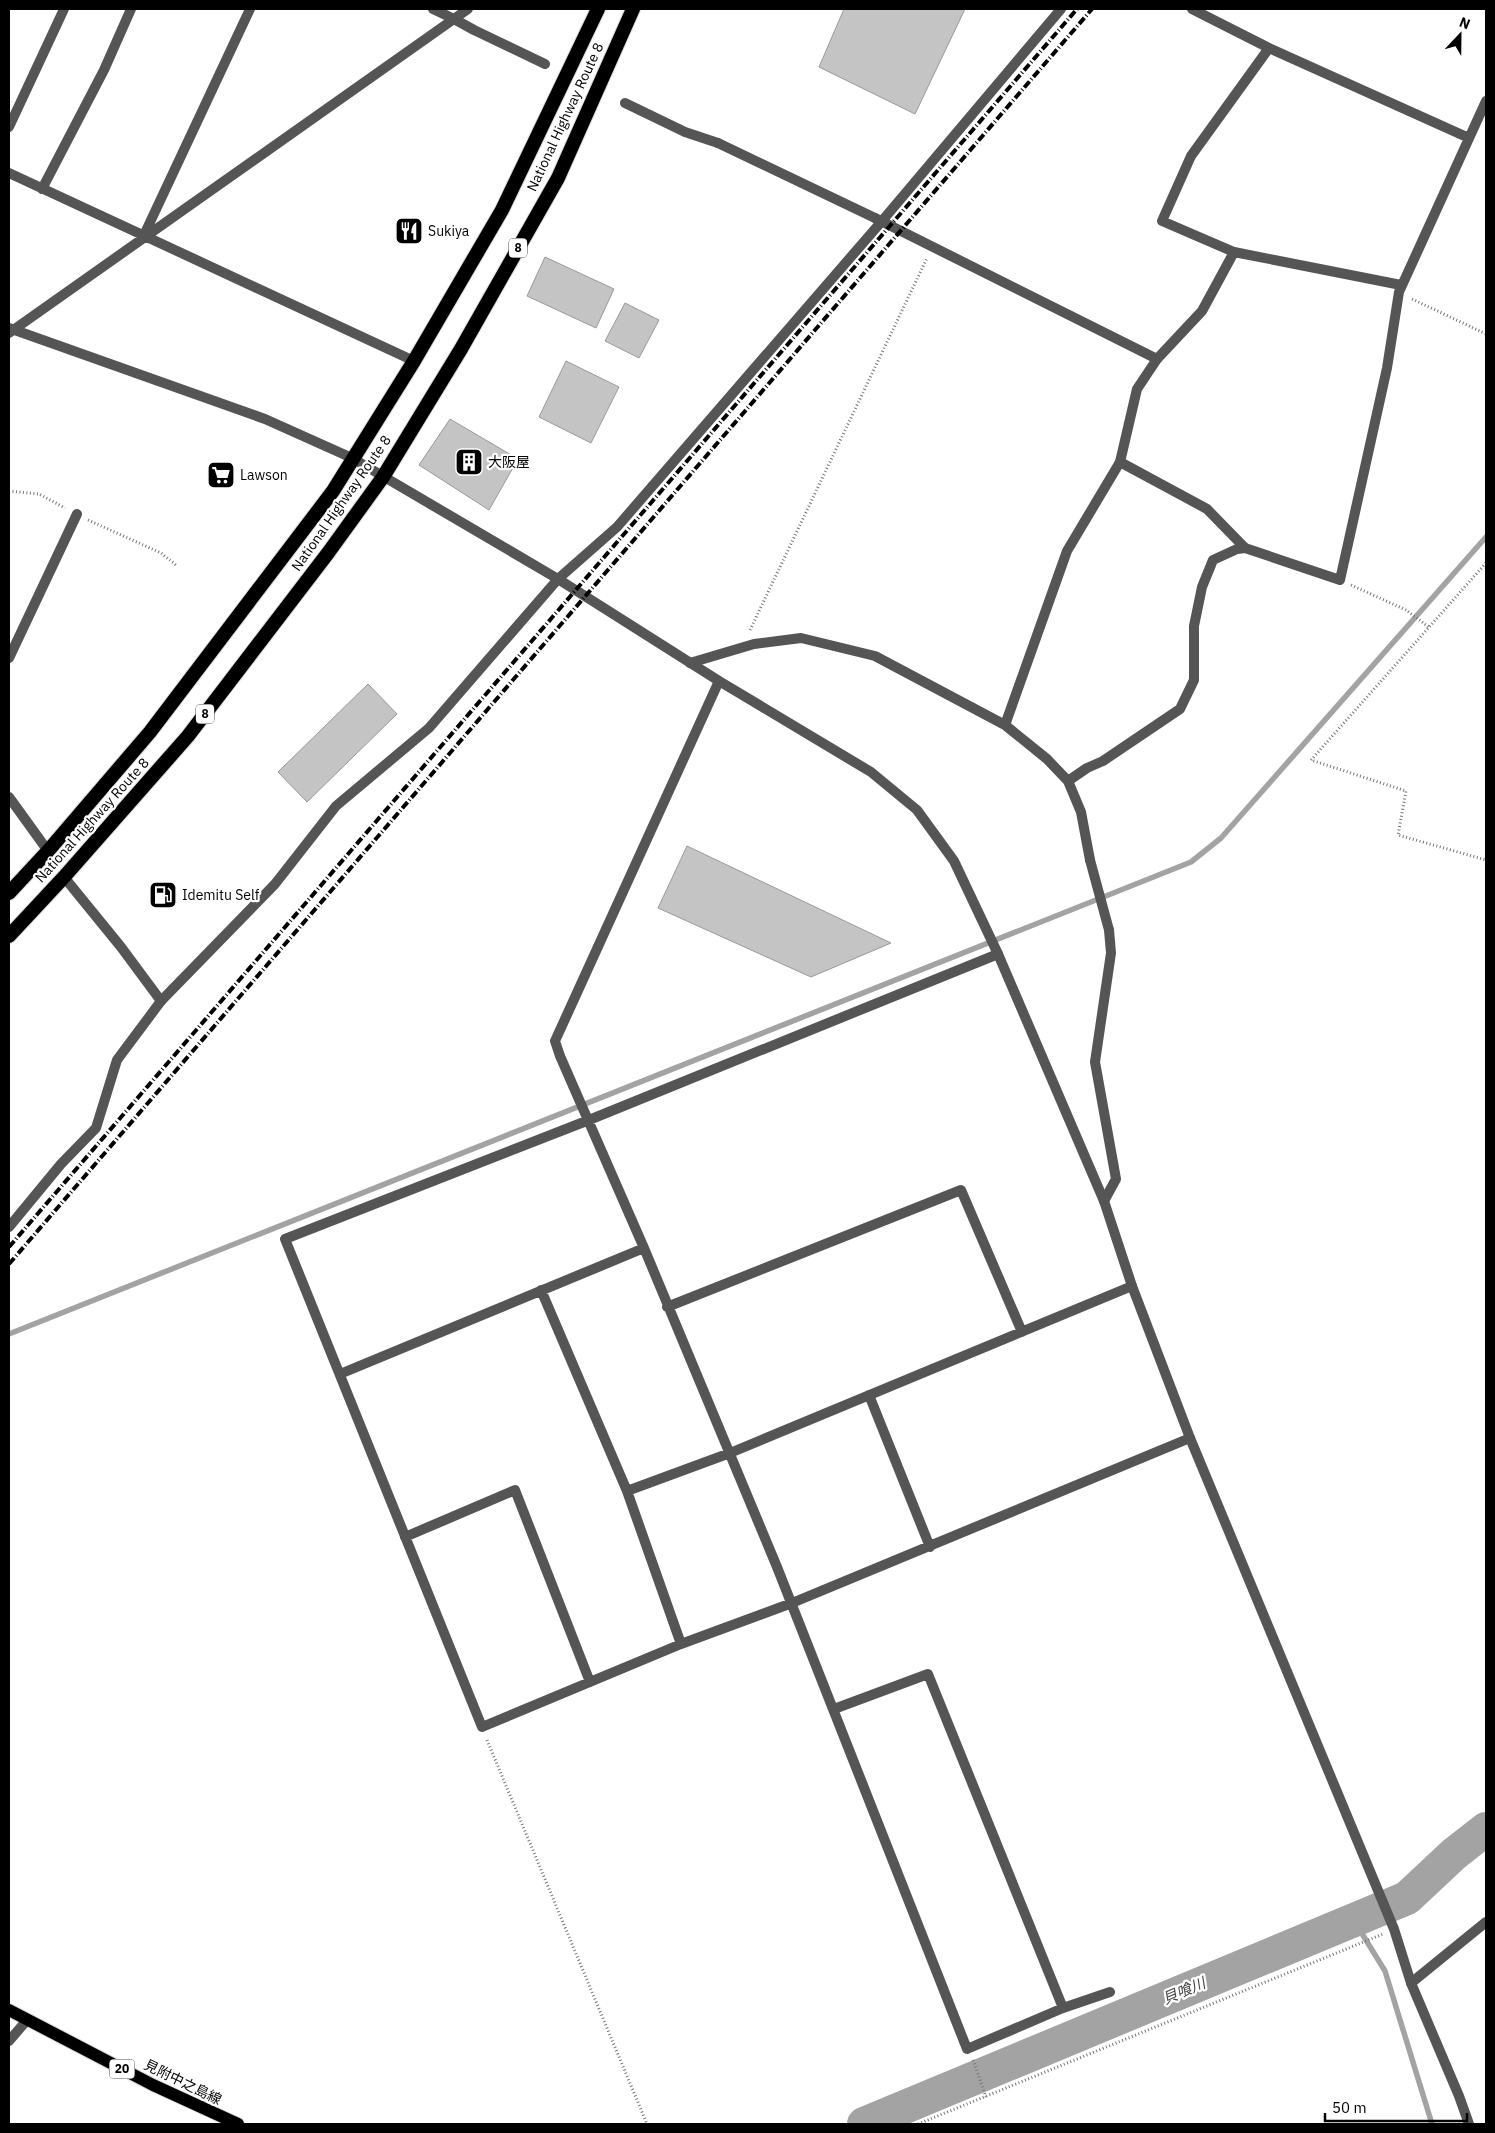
<svg xmlns="http://www.w3.org/2000/svg" width="1495" height="2133" font-family="'IBM Plex Sans','Noto Sans JP',sans-serif">
<style>
.lines{fill:none;stroke-linecap:round;stroke-linejoin:round}
.stream{stroke:#a3a3a3;stroke-width:5.5}
.river{stroke:#a3a3a3;stroke-width:34}
.building{fill:#c4c4c4;stroke:#999}
.primary-casing{stroke:#dbdbdb;stroke-width:14}
.trunk-casing{stroke:#dbdbdb;stroke-width:16}
.path{stroke:#777;stroke-width:3;stroke-dasharray:1 2.5;stroke-linecap:butt}
.service{stroke:#555;stroke-width:10}
.minor{stroke:#555;stroke-width:10}
.tertiary{stroke:#555;stroke-width:10}
.primary{stroke:#000;stroke-width:12}
.trunk{stroke:#000;stroke-width:14}
.rail{stroke:#000;stroke-width:4;stroke-dasharray:8 2.5 1 2.5;stroke-linecap:butt}
.labels{text-anchor:middle;stroke-width:4.5;stroke-linejoin:round;paint-order:stroke}
.shield{fill:#fff;stroke:#4c4c4c;stroke-width:1}
.shield-label{font-size:12px;font-weight:bold;fill:#000}
.street-label{font-size:14px;fill:#000;stroke:#fff}
.poi-label{font-size:14px;fill:#000;stroke:#fff;text-anchor:start}
.water-label{font-size:15px;font-style:italic;fill:#444;stroke:#fff}
</style>
<rect width="100%" height="100%" fill="#fff"/>
<g class="lines">
<path class="stream" d="M9,1334L1191,862L1221,838L1486,537
M1353,1919L1385,1971L1432,2124"/>
<path class="river" d="M864,2124L1407,1898L1454,1854L1486,1829"/>
</g>
<path class="building" d="M844,9H965L915,114L819,67Z
M545,257L614,289L596,328L527,296Z
M625,303L659,320L639,358L605,341Z
M566,361L619,387L591,443L539,417Z
M450,419L518,459L489,510L419,465Z
M368,684L397,714L307,802L278,772Z
M687,846L891,943L811,977L658,908Z"/>
<g class="lines">
<defs>
<path id="primary" d="M9,2010L153,2085L238,2124"/>
<path id="trunk" d="M9,893L48,851L150,732L333,491L414,361L502,210L598,9
M9,936L64,877L188,736L328,553L383,477L461,349L558,178L633,9"/>
</defs>
<use href="#primary" class="primary-casing"/>
<use href="#trunk" class="trunk-casing"/>
<path class="path" d="M1412,299L1486,334
M9,491L39,494L65,508
M88,520L161,553L176,565
M1486,563L1311,760L1406,791L1398,835L1486,860
M1351,585L1406,610L1430,628
M750,630L927,258
M487,1740L647,2124
M973,2060L986,2097
M918,2124L1383,1934"/>
<path class="service" d="M454,19L474,30L545,64
M625,103L685,132L718,143
M875,218L1157,359
M1120,462L1207,509L1245,548
M1090,860L1109,930"/>
<path class="minor" d="M433,9L454,19
M1192,9L1269,48L1469,138
M1269,48L1191,156L1162,221L1234,252L1401,285
M9,127L64,9
M718,143L875,218
M9,173L414,361
M42,189L104,70L131,9
M144,235L250,9
M9,333L468,9
M9,658L77,514
M690,663L754,644L801,638L875,656L1005,725L1047,759L1068,781L1081,812L1090,860
M719,681L555,1041L560,1056L644,1248L777,1567L967,2049L1063,2008L1110,1992
M1005,725L1067,551L1120,462L1137,389L1157,359L1202,311L1234,252
M1068,781L1087,768L1103,761L1180,709L1194,680V626L1202,587L1213,560L1237,549L1245,548L1340,580L1387,368L1399,292L1486,101
M9,797L48,851
M64,877L121,947L161,1001
M998,954L589,1120L285,1239L482,1727L681,1644L792,1603L1190,1438
M1104,1201L1116,1179L1095,1062L1111,953L1109,930
M541,1290L627,1491L681,1644
M667,1307L961,1190L1022,1332
M340,1374L644,1248
M869,1395L930,1547
M627,1491L730,1453L1132,1286
M405,1537L515,1490L590,1682
M834,1709L928,1674L1063,2008
M1411,1983L1486,1922
M9,2041L27,2020"/>
<path class="tertiary" d="M9,328L265,419L352,458L558,579L719,681L871,772L917,810L954,861L998,954L1104,1201L1132,1286L1190,1438L1394,1929L1411,1983L1459,2096L1469,2124
M9,1227L61,1164L96,1128L117,1060L161,1001L275,884L336,806L429,728L558,579L617,527L882,221L1061,9"/>
<use href="#primary" class="primary"/>
<use href="#trunk" class="trunk"/>
<path class="rail" d="M9,1247L1077,9
M9,1264L1092,9"/>
</g>
<defs>
<symbol id="restaurant-square" viewBox="-11 -11 22 22"><rect x="-9" y="-9" width="18" height="18" rx="4" fill="#000" stroke="#fff"/><path d="M-5-6h1v4h1v-4h1v4h1v-4h1v5L-1.5 .5V6h-2V.5L-5-1ZM5-6V6H3V1.5H1.5Q1.5-4 5-6Z" fill="#fff"/></symbol>
<symbol id="building-square" viewBox="-11 -11 22 22"><rect x="-9" y="-9" width="18" height="18" rx="4" fill="#000" stroke="#fff"/><path d="M-4-6H4V6H1V3H-1V6H-4ZM-2.5-4.3h1.7v1.8h-1.7ZM.8-4.3h1.7v1.8H.8ZM-2.5-1h1.7V.8h-1.7ZM.8-1h1.7V.8H.8Z" fill="#fff"/></symbol>
<symbol id="supermarket-square" viewBox="-11 -11 22 22"><rect x="-9" y="-9" width="18" height="18" rx="4" fill="#000" stroke="#fff"/><path d="M-6-5.5h2.5l.6 2H6L4.5 2H-2.5L-4.4-4H-6ZM-1.5 3.2a1.3 1.3 0 1 0 .1 0ZM3 3.2a1.3 1.3 0 1 0 .1 0Z" fill="#fff"/></symbol>
<symbol id="fuel-square" viewBox="-11 -11 22 22"><rect x="-9" y="-9" width="18" height="18" rx="4" fill="#000" stroke="#fff"/><path d="M-5.5-6h7V0h2V4h1.3V-2.5L3-4.5l.8-.8L6-3V5H2.5V1h-1V6h-7ZM-4.2-4.7v3.2H.2V-4.7Z" fill="#fff"/></symbol>
</defs>
<g fill-rule="evenodd">
<use href="#restaurant-square" x="393" y="215" width="32" height="32"/>
<use href="#building-square" x="453" y="446" width="32" height="32"/>
<use href="#supermarket-square" x="205" y="459" width="32" height="32"/>
<use href="#fuel-square" x="147" y="879" width="32" height="32"/>
</g>
<g class="labels">
<g class="shield">
<rect x="509" y="238.5" width="18" height="19" rx="4"/>
<rect x="196" y="704.5" width="18" height="19" rx="4"/>
<rect x="109.5" y="2059.5" width="25" height="19" rx="4"/>
</g>
<g class="shield-label">
<text x="518" y="252">8</text>
<text x="205" y="718">8</text>
<text x="122" y="2073">20</text>
</g>
<g class="street-label">
<text transform="translate(565 117) rotate(-65)" y="5">National Highway Route 8</text>
<text transform="translate(341 503) rotate(-55)" y="5">National Highway Route 8</text>
<text transform="translate(92 820) rotate(-48)" y="5">National Highway Route 8</text>
<text transform="translate(183 2082) rotate(26)" y="5">見附中之島線</text>
</g>
<g class="poi-label">
<text x="428" y="236">Sukiya</text>
<text x="488" y="467">大阪屋</text>
<text x="240" y="480">Lawson</text>
<text x="182" y="900">Idemitu Self</text>
</g>
<g class="water-label">
<text transform="translate(1184 1991) rotate(-23)" y="5">貝喰川</text>
</g>
</g>
<rect width="1495" height="2133" fill="none" stroke="#000000" stroke-width="20"/>
<g transform="translate(1460 35) rotate(22)" stroke="#ffffff" stroke-width="4" paint-order="stroke">
<path d="M0-4L9 19L0 12L-9 19Z" fill="#000000"/>
<text y="-8" font-size="14" font-weight="bold" text-anchor="middle" fill="#000000">N</text>
</g>
<path d="M1325 2113v8h142v-8" fill="none" stroke="#000000" stroke-width="2.5"/>
<text x="1332" y="2113" font-size="15" fill="#000000" stroke="#ffffff" stroke-width="4" paint-order="stroke">50 m</text>
</svg>
